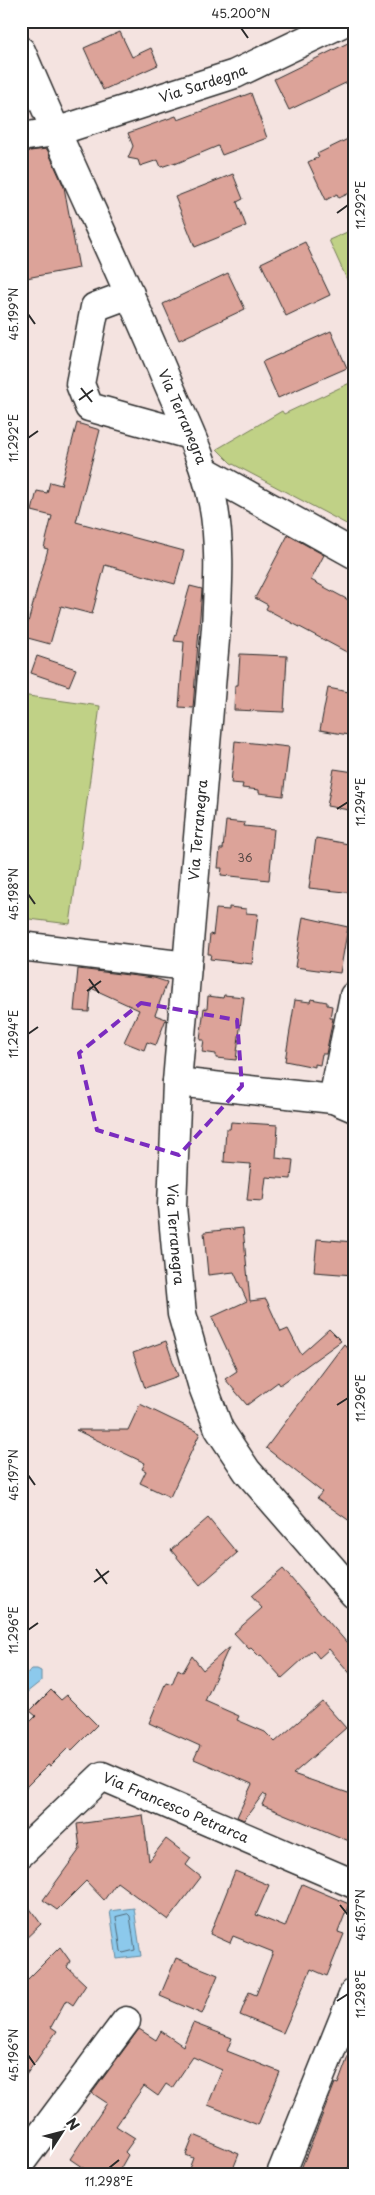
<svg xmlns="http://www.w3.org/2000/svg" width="375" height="2195" font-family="'Playpen Sans',sans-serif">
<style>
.green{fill:#c0d186;stroke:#767e58}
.water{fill:#8cc9ec;stroke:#658a9f}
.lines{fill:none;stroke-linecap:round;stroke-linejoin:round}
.shore{stroke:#526a78;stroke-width:1}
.building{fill:#dca399;stroke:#2b2b2b}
.minor-casing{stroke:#2b2b2b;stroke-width:31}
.minor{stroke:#fff;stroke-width:28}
.marked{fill:none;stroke:#7b2cbf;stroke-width:4;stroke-dasharray:10 6;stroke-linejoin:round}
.ticks{fill:none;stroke:#2b2b2b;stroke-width:2}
.labels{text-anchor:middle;stroke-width:4;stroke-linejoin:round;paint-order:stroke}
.number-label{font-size:11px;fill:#574946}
.street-label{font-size:14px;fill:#2b2b2b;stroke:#fff}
.neatline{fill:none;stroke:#2b2b2b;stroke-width:2}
.ticks-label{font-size:12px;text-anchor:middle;fill:#2b2b2b}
</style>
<rect width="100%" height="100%" fill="#f4e3e0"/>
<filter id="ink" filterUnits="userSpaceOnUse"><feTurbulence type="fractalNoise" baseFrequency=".02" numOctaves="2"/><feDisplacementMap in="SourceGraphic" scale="10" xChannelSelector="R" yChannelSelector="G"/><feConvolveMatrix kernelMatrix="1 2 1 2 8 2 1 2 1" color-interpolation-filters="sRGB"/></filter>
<g filter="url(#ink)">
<path class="green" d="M354,229V295L329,240Z
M354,381V528L231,463L217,449L282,411L284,414Z
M21,695L100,706L70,924L21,918Z"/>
<path class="water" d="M32,1669H37L41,1671V1681L21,1697V1679Z
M134,1908L141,1956L117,1959L110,1911Z"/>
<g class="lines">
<path class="shore" d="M128,1914L130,1916L135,1950L123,1953L121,1951L116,1917Z"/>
</g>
<path class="building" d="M120,32L132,57L151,48L158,65L103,90L84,48Z
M354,40V79L289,110L274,79Z
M251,93L267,138L222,155L218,146L175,164L176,162L161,167L158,160L140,166L138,160L128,158L133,146L128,133L176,116L178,120Z
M354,136V191L339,198L337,194L326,200L308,162L319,157L317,154Z
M47,149L64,187L79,268L21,279V152Z
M233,174L243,199L237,202L246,226L195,247L175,197Z
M305,242L330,295L286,316L261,263Z
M228,273L245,309L179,340L163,304Z
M331,331L347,368L278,398L262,362Z
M77,423L100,430L76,522L184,551L175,584L105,565L92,614L61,606L50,644L24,637L48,549L44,548L52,516L32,511L37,491L47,493L50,482L61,485Z
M288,535L324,555L311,580L354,603V656L266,609L268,605L255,598Z
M190,586L202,589L193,708L179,707L184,642L174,641Z
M240,654L287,656L284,712L234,710L235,685H238Z
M37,656L76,669L69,686L31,673Z
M328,688L354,693V736L320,730Z
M235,741L289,747L283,796L259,793V790L242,788L243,784L231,783Z
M334,769L354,772V811L327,806Z
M226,821L245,823L244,826L274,829L269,880L221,875L222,868H218L220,849H223Z
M316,838L354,845V893L309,888Z
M229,907L246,909V913L258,914L252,964L210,959L211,954H208L210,934L213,935L216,909L229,910Z
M303,917L348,927L340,973L295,967Z
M78,969L154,978L167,982L155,1015L166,1019L156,1045L147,1042L144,1050L124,1042L139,1010L91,988L89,1012L74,1011Z
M224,995L244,997L236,1060L216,1058V1054L202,1052L204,1040H200L204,1008L207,1009L208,996L223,998Z
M311,999L327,1002V1005L332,1006L330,1018H333L326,1054H322L320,1065L315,1064V1067L285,1061L295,1000L310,1002Z
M231,1122L278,1125L276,1158L293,1160L291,1179L266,1177L263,1201L247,1200L251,1164L224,1162L226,1129H230Z
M243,1228L250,1301L266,1299L281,1332L288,1329L301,1354L329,1329L341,1341L280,1385L278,1382L247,1405L225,1379L237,1371L212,1317L247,1301L234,1272L208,1275L204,1232Z
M317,1239L354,1242L353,1275L314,1272Z
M166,1341L178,1376L145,1388L133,1353Z
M344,1344L354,1355V1524L317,1498L322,1492L266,1448Z
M140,1404L200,1433L170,1497L140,1483L146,1471L142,1469L145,1463L76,1430H128Z
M208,1518L237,1553L200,1585L171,1550Z
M283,1569L354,1651V1678L329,1649L319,1658L313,1650L282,1678L261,1655L259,1656L251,1648L249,1649L234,1633L262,1608L251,1596Z
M229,1647L205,1701L239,1716L237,1720L265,1732L275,1742L322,1701L346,1728L293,1774L354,1795V1843L262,1805L266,1796L263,1794L244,1820L237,1817L252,1784L194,1759L200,1746L149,1723L166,1682L172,1684L178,1669L183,1672L192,1656L203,1670Z
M51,1690L61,1700L67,1695L97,1725L71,1751L68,1748L50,1766L48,1765L21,1792V1731L36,1716L30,1711Z
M143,1815L149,1861L166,1839L191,1858L186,1865L201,1877L168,1920L117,1882L104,1900L86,1881L57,1910L43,1900L80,1849L77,1824Z
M235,1871L269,1885L256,1915L285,1927L302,1884L349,1904L338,1932L344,1934L327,1976L311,1969L283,2033L240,2015L249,1992L256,1995L273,1952L233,1936L230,1943L210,1934Z
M21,1896L41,1924L21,1943Z
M60,1947L70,1961L67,1967L86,1985L73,2005L66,2000L51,2027L57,2031L21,2082V1986Z
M176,1958L218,1975L202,2014L160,1996Z
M193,2023L232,2038L227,2051L280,2072L258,2125L208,2105L222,2070L193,2057L172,2088L166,2084L158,2096L144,2086L116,2126L135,2138L125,2152L128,2155L119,2171L111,2174H92L70,2159L107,2103L92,2093L139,2029L156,2040L161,2031L183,2046Z
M352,2046L354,2153L346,2174H299L335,2083L338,2084Z
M194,2135L239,2154L231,2174H187L193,2158L186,2155Z"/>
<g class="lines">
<defs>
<g id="minor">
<path id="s1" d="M21,51C66,158 117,262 162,369C180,413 204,457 213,503C221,544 218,587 216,628L177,1082L172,1206L182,1314L202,1384L219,1429L247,1471L354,1594"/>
<path id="s2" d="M21,137L55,132L235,74L346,21"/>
<path d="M130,294L95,307L80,384L89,407L190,435"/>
<path d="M205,471L354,554"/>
<path d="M21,946L187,966"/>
<path d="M177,1082L333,1099L354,1108"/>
<path d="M333,1099L354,996"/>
<path id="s3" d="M21,1853L102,1776L354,1884"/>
<path d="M21,2162L126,2021"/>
<path d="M281,2174L354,1993"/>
</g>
</defs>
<use href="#minor" class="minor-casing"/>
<use href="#minor" class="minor"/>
</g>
</g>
<path class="marked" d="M141,1003L237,1020L242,1086L179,1155L97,1130L79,1053Z"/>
<path class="ticks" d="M241,28L248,38M337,213L348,205M28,314L35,324M81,388L92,402M79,400L93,390M28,438L38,431M337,809L348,802M28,894L35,904M89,979L99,993M87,991L101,981M28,1034L38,1027M337,1405L348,1398M28,1475L35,1485M96,1569L107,1584M94,1582L109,1571M28,1630L38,1623M340,1905L348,1915M337,2001L348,1994M28,2055L35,2065M109,2168L119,2160"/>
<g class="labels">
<g class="number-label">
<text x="245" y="862">36</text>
</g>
<g class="street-label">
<text dy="5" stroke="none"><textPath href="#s2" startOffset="190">Via Sardegna</textPath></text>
<text dy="5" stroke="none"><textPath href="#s1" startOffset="400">Via Terranegra</textPath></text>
<text transform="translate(198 830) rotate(-85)" y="5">Via Terranegra</text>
<text dy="5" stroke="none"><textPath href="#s1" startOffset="1225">Via Terranegra</textPath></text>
<text dy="5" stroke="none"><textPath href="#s3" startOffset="192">Via Francesco Petrarca</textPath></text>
</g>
</g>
<rect width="375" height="2195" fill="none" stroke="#fff" stroke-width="55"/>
<g transform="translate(62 2132) rotate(54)" stroke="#ffffff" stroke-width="4" paint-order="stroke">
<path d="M0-4L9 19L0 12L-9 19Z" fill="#2b2b2b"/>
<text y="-8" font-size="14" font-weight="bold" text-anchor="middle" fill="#2b2b2b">N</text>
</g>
<rect x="28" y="28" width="320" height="2140" class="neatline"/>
<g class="ticks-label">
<text x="241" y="18">45.200°N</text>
<text transform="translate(361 205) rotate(-90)" y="4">11.292°E</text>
<text transform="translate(14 314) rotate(-90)" y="4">45.199°N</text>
<text transform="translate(14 438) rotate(-90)" y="4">11.292°E</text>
<text transform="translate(361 802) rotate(-90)" y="4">11.294°E</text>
<text transform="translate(14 894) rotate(-90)" y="4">45.198°N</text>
<text transform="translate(14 1034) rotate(-90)" y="4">11.294°E</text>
<text transform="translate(361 1398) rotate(-90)" y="4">11.296°E</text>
<text transform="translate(14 1475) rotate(-90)" y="4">45.197°N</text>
<text transform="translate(14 1630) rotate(-90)" y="4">11.296°E</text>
<text transform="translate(361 1915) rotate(-90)" y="4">45.197°N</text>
<text transform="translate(361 1994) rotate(-90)" y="4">11.298°E</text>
<text transform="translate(14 2055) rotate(-90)" y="4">45.196°N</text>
<text x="109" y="2186">11.298°E</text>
</g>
</svg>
